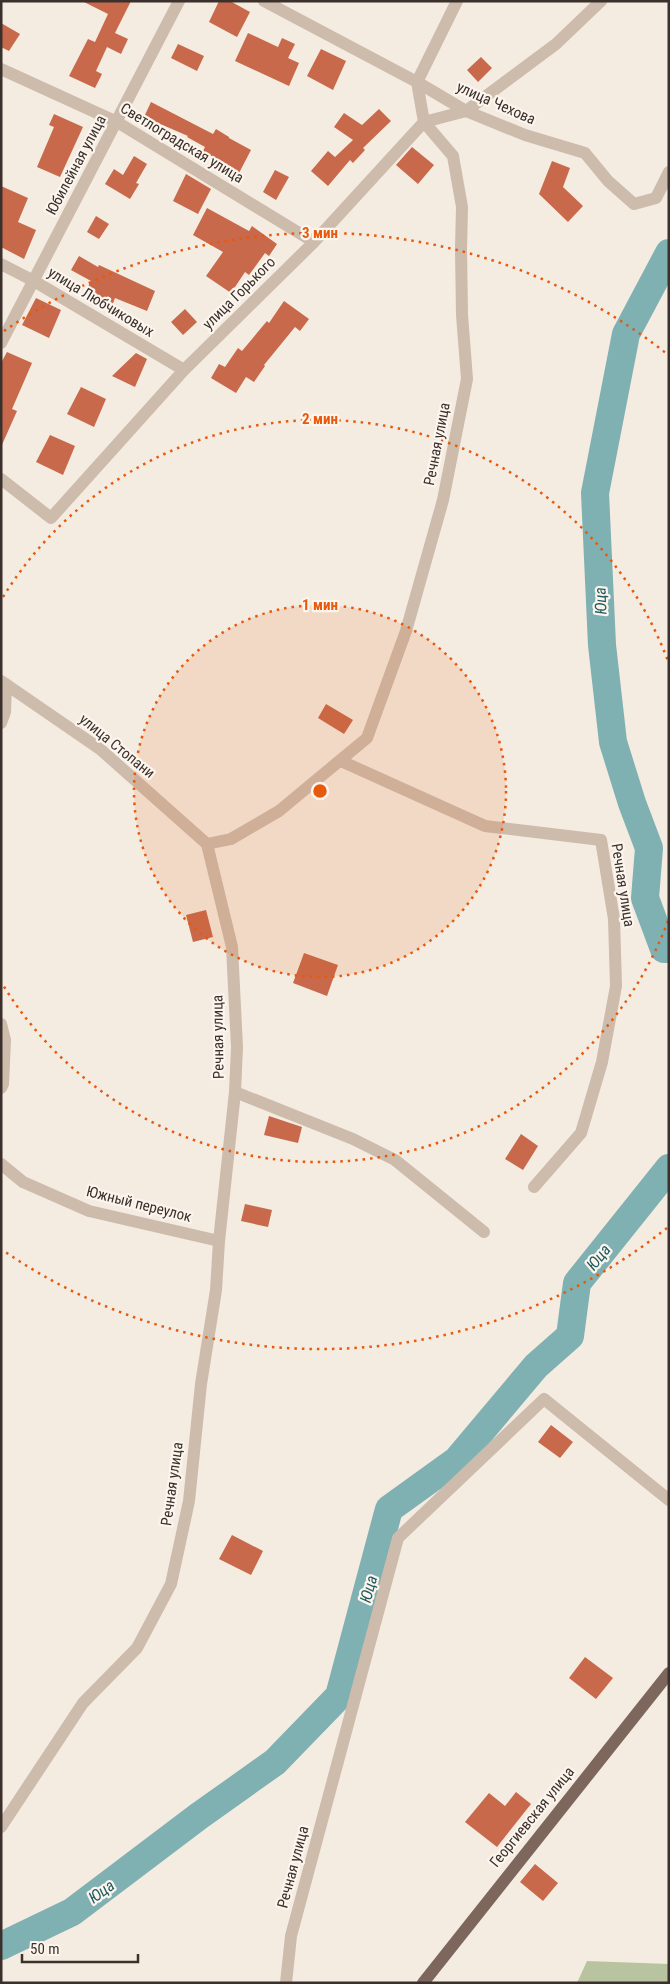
<svg xmlns="http://www.w3.org/2000/svg" width="670" height="1984" font-family="'Roboto Condensed',sans-serif">
<style>
.green{fill:#b8c4a0}
.lines{fill:none;stroke-linecap:round;stroke-linejoin:round}
.river{stroke:#7fb0b2;stroke-width:28}
.building{fill:#c8694b}
.minor{stroke:#cdbbac;stroke-width:12}
.major{stroke:#7d675c;stroke-width:12}
.ring{fill:none;stroke:#e8590c;stroke-width:2.5;stroke-dasharray:2.5 5}
.labels{text-anchor:middle;stroke-width:4.5;stroke-linejoin:round;paint-order:stroke}
.street-label{font-size:15px;fill:#3b302b;stroke:#fbf5ee}
.water-label{font-size:16px;font-style:italic;fill:#1f5a5e;stroke:#fbf5ee}
.centre{fill:#e8590c;stroke:#fbf5ee;stroke-width:2.5}
.ring-label{font-size:15px;text-anchor:middle;font-weight:bold;fill:#e8590c;stroke:#fbf5ee;stroke-width:4.5;stroke-linejoin:round;paint-order:stroke}
</style>
<rect width="100%" height="100%" fill="#f4ebe1"/>
<path class="green" d="M587,1961L669,1964V1983H577Z"/>
<g class="lines">
<path class="river" d="M669,253L626,334L595,493L602,645L613,742L632,803L649,848L645,898L664,949H669
M1,1946L72,1912L199,1816L275,1762L339,1696L389,1509L457,1460L536,1366L570,1336L577,1283L669,1168"/>
</g>
<path class="building" d="M82,1H131L115,33L128,39L121,54L107,47L96,71L102,74L95,88L69,76L88,39L95,42L108,14Z
M219,1H230L250,12L237,37L209,22Z
M1,23L20,34L9,51L1,47Z
M248,33L278,47L282,38L295,44L288,58L299,63L289,86L235,61Z
M178,44L204,56L197,71L171,58Z
M321,49L346,61L333,90L307,76Z
M481,57L492,68L478,82L467,70Z
M151,102L213,134L216,129L229,137V138L251,150L239,173L203,151L205,147L187,137L188,136L144,117Z
M379,109L391,121L363,148L365,150L353,163L350,160L328,186L311,171L328,151L335,157L353,140L334,127L344,113L362,125Z
M54,114L83,127L60,177L37,167L54,127L49,125Z
M412,147L434,165L418,184L396,165Z
M134,156L147,164L136,183L139,184L130,199L105,184L114,169L123,175Z
M552,161L570,168L563,187L583,206L568,222L539,194Z
M275,170L289,177L276,200L263,192Z
M186,174L211,189L198,214L173,201Z
M1,186L28,198L18,222L36,230L24,259L1,247Z
M207,208L249,231L252,226L277,244L269,256L265,253L249,275L245,272L231,293L206,276L223,252L193,235Z
M96,216L109,224L99,239L87,232Z
M79,256L98,267L99,265L155,291L147,311L115,298L112,306L85,292L91,281L71,270Z
M36,298L61,310L49,338L22,325Z
M284,301L309,319L300,331L295,327L264,365L265,366L254,382L246,377L236,393L211,378L219,364L225,367L238,348L242,351L267,321L269,323Z
M185,309L197,322L183,335L171,322Z
M7,352L32,363L12,409L17,411L1,447V363Z
M136,353L147,359L135,387L112,376Z
M81,387L106,399L94,427L67,414Z
M50,435L75,446L63,475L36,462Z
M326,704L353,720L344,734L318,718Z
M206,910L213,937L193,942L186,915Z
M304,953L338,965L327,996L293,983Z
M269,1116L302,1127L298,1143L264,1135Z
M521,1134L538,1146L523,1170L505,1159Z
M245,1204L272,1210L268,1227L241,1221Z
M551,1425L573,1442L560,1458L538,1442Z
M232,1535L263,1551L251,1575L219,1559Z
M585,1657L613,1678L596,1699L569,1678Z
M516,1792L531,1804L497,1847L465,1822L489,1793L505,1806Z
M535,1864L558,1883L543,1901L520,1882Z"/>
<g class="lines">
<path class="minor" d="M264,1L417,82L466,111L525,135L585,153L608,181L634,204L656,198L669,172
M1,69L117,122L314,242
M1,264L34,281L184,370
M1,343L179,1
M1,479L51,518L184,370L314,242L424,122L417,82L457,1
M1,681L100,749L207,844
M1,723L5,712L6,684
M341,761L485,826L601,840L614,919L616,986L602,1062L581,1133L534,1187
M1,1024L5,1040L3,1084L1,1088
M235,1092L353,1139L395,1160L484,1232
M1,1164L23,1182L89,1211L219,1241
M1,1827L83,1703L137,1648L171,1584L189,1501L201,1384L216,1290L219,1241L235,1092L237,1047L232,947L207,844L231,839L279,811L367,738L406,631L443,500L467,379L462,315L461,249L462,207L453,156L424,122L466,111L556,44L601,1
M286,1983L291,1936L398,1538L544,1399L669,1500"/>
<path class="major" d="M423,1983L669,1673"/>
</g>
<circle cx="320" cy="791" r="186" fill="#e8590c" fill-opacity=".12"/>
<g class="ring">
<circle cx="320" cy="791" r="186"/>
<path d="M668 921A372 372 0 0 1 3 985M3 597A372 372 0 0 1 668 661"/>
<path d="M667 1228A558 558 0 0 1 4 1251M4 331A558 558 0 0 1 667 354"/>
</g>
<g class="labels">
<g class="street-label">
<text transform="translate(496 103) rotate(24)" y="5">улица Чехова</text>
<text transform="translate(182 143) rotate(31)" y="5">Светлоградская улица</text>
<text transform="translate(76 165) rotate(-62)" y="5">Юбилейная улица</text>
<text transform="translate(239 293) rotate(-45)" y="5">улица Горького</text>
<text transform="translate(101 302) rotate(31)" y="5">улица Любчиковых</text>
<text transform="translate(437 444) rotate(-79)" y="5">Речная улица</text>
<text transform="translate(117 746) rotate(39)" y="5">улица Стопани</text>
<text transform="translate(623 885) rotate(81)" y="5">Речная улица</text>
<text transform="translate(218 1037) rotate(-91)" y="5">Речная улица</text>
<text transform="translate(139 1204) rotate(14)" y="5">Южный переулок</text>
<text transform="translate(172 1484) rotate(-82)" y="5">Речная улица</text>
<text transform="translate(532 1817) rotate(-51)" y="5">Георгиевская улица</text>
<text transform="translate(293 1867) rotate(-75)" y="5">Речная улица</text>
</g>
<g class="water-label">
<text transform="translate(600 601) rotate(-92)" y="6">Юца</text>
<text transform="translate(598 1257) rotate(-51)" y="6">Юца</text>
<text transform="translate(368 1589) rotate(-75)" y="6">Юца</text>
<text transform="translate(101 1891) rotate(-36)" y="6">Юца</text>
</g>
</g>
<circle cx="320" cy="791" r="8" class="centre"/>
<g class="ring-label">
<text x="320" y="238">3 мин</text>
<text x="320" y="424">2 мин</text>
<text x="320" y="610">1 мин</text>
</g>
<rect width="670" height="1984" fill="none" stroke="#3b302b" stroke-width="5"/>
<path d="M22 1954v8h116v-8" fill="none" stroke="#3b302b" stroke-width="2.5"/>
<text x="30" y="1954" font-size="15" fill="#3b302b" stroke="#fbf5ee" stroke-width="4" paint-order="stroke">50 m</text>
</svg>
